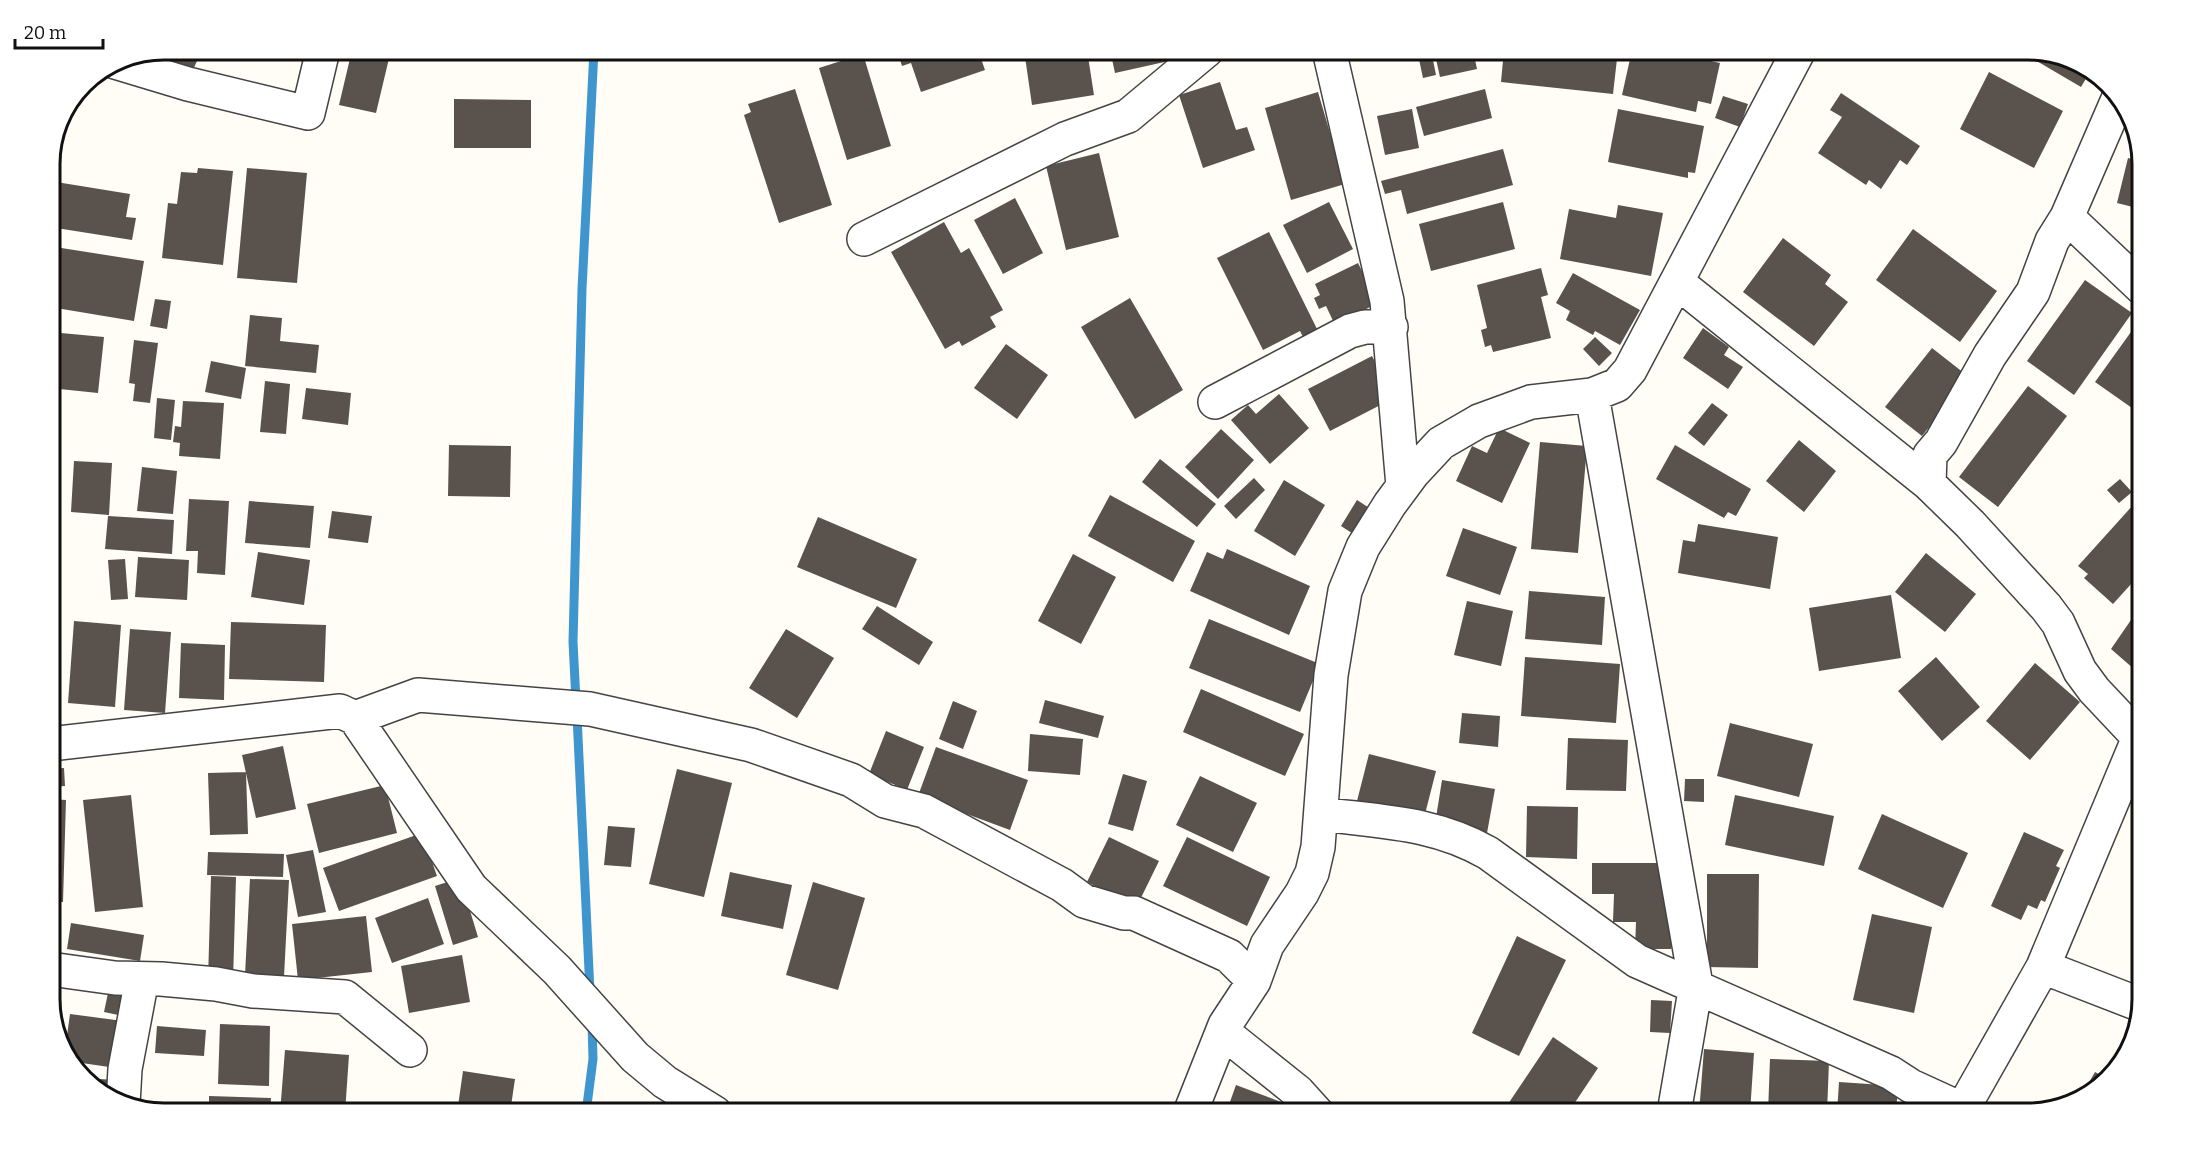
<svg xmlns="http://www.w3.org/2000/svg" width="2192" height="1163" font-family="Bitter,serif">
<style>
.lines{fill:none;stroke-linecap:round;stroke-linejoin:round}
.stream{stroke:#3f96cf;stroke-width:9}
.building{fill:#5a524d}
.minor-casing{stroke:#444;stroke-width:36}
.minor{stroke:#fff;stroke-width:33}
.rim{fill:none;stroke:#111;stroke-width:3}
</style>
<rect width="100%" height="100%" fill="#fffdf5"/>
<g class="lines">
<path class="stream" d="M576,701L573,642L582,289L594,50
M577,715L590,992
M586,1113L593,1059L592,1023"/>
</g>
<path class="building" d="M164,50H202L192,72L150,54Z
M352,50H391L376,113L339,105Z
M897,50H978L985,70L921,92L911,63L902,66Z
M1024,50H1087L1094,95L1032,105Z
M1110,50H1166L1169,61L1115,73Z
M1417,50H1431L1436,75L1423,78Z
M1434,50H1473L1477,69L1440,77Z
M1504,50H1618L1613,94L1501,82Z
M1632,50H1661L1720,63L1711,104L1698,101L1696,112L1622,95Z
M2018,50L2079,61L2090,72L2081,87Z
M863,54L891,146L847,160L819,68Z
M1989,72L2063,111L2034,168L1960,129Z
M1220,82L1236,130L1247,127L1255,150L1203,168L1179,95Z
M795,89L832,205L779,223L744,115L751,112L748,104Z
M1485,89L1492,118L1424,136L1416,107Z
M1318,92L1345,184L1291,200L1265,108Z
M1841,93L1920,146L1907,165L1900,160L1881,189L1869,180L1866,185L1818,153L1842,117L1830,110Z
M1723,96L1748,104L1740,127L1715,118Z
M454,99L531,100V148H454Z
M1412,109L1419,148L1385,155L1377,116Z
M1618,109L1704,126L1695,173L1688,172V178L1608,162Z
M1503,149L1513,185L1407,214L1401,190L1385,194L1381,181Z
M1099,153L1119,237L1066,250L1046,166Z
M2128,158L2142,162V237L2134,235L2141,209L2117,203Z
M198,168L233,171L223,265L162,258L168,203L177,204L181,172L197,173Z
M247,168L307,173L297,283L237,278Z
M50,181L130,194L126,217L136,218L132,240L50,227Z
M1015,198L1043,253L1003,274L974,220Z
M1329,202L1353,249L1307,273L1283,225Z
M1503,202L1515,249L1431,271L1419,224Z
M1618,205L1663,213L1651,276L1560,259L1569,209L1616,218Z
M944,222L961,253L969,248L1003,310L990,317L996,327L962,346L959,341L945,349L891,252Z
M1913,229L1997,291L1960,342L1876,280Z
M1269,232L1318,331L1304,339L1300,331L1263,350L1217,258Z
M1783,238L1831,275L1825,284L1848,302L1814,346L1743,292Z
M55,247L144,261L134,321L50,307V254L54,255Z
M1358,263L1378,303L1335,325L1326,306L1319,309L1314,298L1320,295L1315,284Z
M1541,268L1548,295L1541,297L1551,338L1493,352L1491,345L1485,347L1481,330L1487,328L1477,285Z
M1573,273L1640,310L1620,345L1595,331L1593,335L1566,320L1570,311L1556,303Z
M2085,280L2132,313L2074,395L2027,361Z
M1130,298L1183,390L1135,419L1081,327Z
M155,299L171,301L167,329L150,326Z
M250,315L282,318L280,341L319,345L316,373L245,366Z
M2136,325L2142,329V415L2095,382Z
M1703,328L1729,347L1724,355L1743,367L1728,389L1683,358Z
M50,332L104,337L98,393L50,388Z
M1595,337L1612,353L1599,366L1583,349Z
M134,340L158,343L150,403L133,401L135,384L129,383Z
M1006,344L1048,375L1017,419L974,388Z
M1932,348L1969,377L1922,436L1885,407Z
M1372,356L1394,398L1330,431L1308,389Z
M211,361L246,368L241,399L205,392Z
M265,381L290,384L286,434L260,432Z
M2028,386L2067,416L1998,507L1959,477Z
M306,388L351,393L348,425L302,419Z
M1279,394L1309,428L1270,464L1231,420L1248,405L1256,414Z
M157,398L175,400L171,440L154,438Z
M183,401L224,403L220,459L179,456L180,443L173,442L175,426L181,427Z
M1712,403L1728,415L1704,446L1688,433Z
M1499,428L1530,443L1502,503L1456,481L1472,446L1487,453Z
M1221,429L1254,460L1218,499L1185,467Z
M1799,440L1836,471L1804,512L1766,481Z
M1540,442L1587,446L1578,553L1531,549Z
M449,445L511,446L510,497L448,496Z
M1675,445L1751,489L1736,516L1728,512L1724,518L1656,479Z
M1160,459L1216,504L1197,527L1142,482Z
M74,461L112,463L109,515L71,512Z
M142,467L177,471L173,514L137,511Z
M1254,478L1265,490L1236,519L1224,506Z
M2120,479L2132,492L2119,503L2107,490Z
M1284,480L1325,505L1295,556L1254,531Z
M1110,495L1195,541L1173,582L1088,536Z
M189,499L229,501L225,575L197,573L198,551H186Z
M1357,500L1374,511L1358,537L1341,526Z
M249,501L314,506L310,548L245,543Z
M2134,504L2142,511V572L2113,604L2084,578L2088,574L2078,566Z
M332,511L372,516L368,543L328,538Z
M108,516L174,520L172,554L105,549Z
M818,517L917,559L896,608L797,567Z
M1698,524L1778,537L1770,589L1678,573L1683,540L1695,542Z
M1463,528L1517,547L1500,595L1446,576Z
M50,540H55L53,605H50Z
M1227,549L1310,586L1289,635L1190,591L1207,552L1223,559Z
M258,552L310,560L304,605L251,597Z
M1926,553L1976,594L1945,632L1895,592Z
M1073,554L1116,577L1081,644L1038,621Z
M138,557L189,560L187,600L135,597Z
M125,559L128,599L111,600L108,560Z
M1529,591L1605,597L1602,645L1525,639Z
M1891,595L1901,658L1819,671L1809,608Z
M1467,601L1513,611L1501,666L1454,655Z
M2142,604V676L2111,649Z
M877,606L933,642L919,665L862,629Z
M1209,619L1320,664L1300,712L1189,668Z
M74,621L121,625L115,707L68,703Z
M231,622L326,625L324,682L229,679Z
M130,629L171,632L165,713L124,710Z
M786,629L834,658L797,718L749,688Z
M181,643L225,645L224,700L179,698Z
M1525,657L1620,664L1616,723L1521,716Z
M1936,657L1980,707L1942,741L1898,691Z
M2035,663L2080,702L2030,760L1986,721Z
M1201,689L1304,734L1285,776L1183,732Z
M1045,700L1104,716L1098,738L1039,723Z
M953,701L977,711L963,749L939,739Z
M1462,713L1500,716L1498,747L1459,743Z
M1730,723L1813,744L1799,797L1717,776Z
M886,731L924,747L907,790L869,774Z
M1030,734L1083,739L1080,775L1028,771Z
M1568,738L1628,740L1626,791L1566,790Z
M283,746L296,809L256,818L242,755Z
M936,747L1028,780L1010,830L918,796Z
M1369,754L1436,771L1424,818L1357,801Z
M64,768L65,786L50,787V769Z
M677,769L732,783L704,897L649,884Z
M246,772L248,834L210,835L208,773Z
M1123,774L1147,781L1133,831L1108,824Z
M1200,776L1257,803L1233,852L1176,825Z
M1685,779H1704V802L1684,801Z
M1442,780L1495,789L1487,833L1435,824Z
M385,785L397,833L319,853L307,804Z
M131,795L143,907L95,912L83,800Z
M1735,795L1834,816L1824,866L1725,845Z
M50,799L66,800L63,902H50Z
M1527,806L1578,807L1577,859L1526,857Z
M1882,814L1968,853L1943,908L1858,869Z
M608,826L635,828L631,867L604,865Z
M2024,832L2064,850L2056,866L2060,868L2045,902L2041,900L2037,909L2028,905L2021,920L1991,906Z
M422,833L437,876L339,911L323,868Z
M1109,837L1159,861L1137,906L1087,882Z
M1187,837L1270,877L1247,926L1163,886Z
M313,850L326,912L298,917L286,855Z
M208,852L284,854L283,877L207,875Z
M1592,863H1671V949H1635L1636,922H1613L1614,894H1592Z
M730,872L792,885L783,929L721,916Z
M1707,874H1759L1758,968L1707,967Z
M211,876L236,877L233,981L208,980Z
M460,878L478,937L453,945L435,886Z
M250,879L289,880L284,977L245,975Z
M813,882L865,898L838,990L786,975Z
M428,898L444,944L392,963L375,918Z
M1872,914L1932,927L1914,1013L1853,1000Z
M366,916L372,972L298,980L292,924Z
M71,923L144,935L140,961L67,949Z
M1517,936L1566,960L1519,1056L1472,1033Z
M462,955L470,1002L409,1013L401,966Z
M108,993L127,997L123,1016L104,1012Z
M1651,1000L1672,1001L1670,1033L1650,1032Z
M50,1005L57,1006L56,1024L50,1007Z
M70,1014L123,1021L116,1068L68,1061L65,1050Z
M220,1024L270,1026L269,1086L218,1084Z
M157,1026L206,1030L204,1056L155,1053Z
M1553,1037L1598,1068L1568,1113H1515L1506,1107Z
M1704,1049L1754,1053L1750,1113H1699Z
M285,1050L349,1055L345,1113H280Z
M1770,1059L1829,1061L1827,1113H1768Z
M463,1071L515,1079L510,1113H457Z
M2095,1072L2106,1078L2091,1094L2080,1098Z
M86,1078L114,1080L113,1101Z
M1839,1082L1898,1086L1896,1113H1837Z
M1236,1085L1281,1102L1277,1113H1226Z
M209,1096L271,1098L270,1113H209Z
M1488,1104L1498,1113H1479Z"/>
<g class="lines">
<defs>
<path id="minor" d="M1329,50L1387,301L1403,486
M115,62L188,84L308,113L323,50
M2067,217L2142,288
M864,239L1065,139L1128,116L1207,50
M1677,282L1929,484L1970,524L2046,607L2058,623L2080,671L2094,690L2142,741
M1592,395L1696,985L1674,1113
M1215,402L1350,331L1365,327H1391
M1929,484L1930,455L1941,442L1990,355L2033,292L2052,241L2067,217L2119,97
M355,718L418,695L590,709L751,745L851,780L885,801L924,811L1062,885L1084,901L1124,913H1134L1229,956L1254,981
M50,744L340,711L355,718L471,888L557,970L635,1057L665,1082L715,1113
M1321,814C1381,822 1434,822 1488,853L1637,961L1891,1073L1911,1086L1970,1113
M2043,967L2142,730
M50,969L115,978L161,979L216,984L253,991L345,997L410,1050
M1223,1032L1298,1092L1317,1113
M123,1104L125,1069L142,979
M1962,1110L2043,967L2141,1005
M1190,1113L1225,1025L1254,981L1267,945L1302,893L1312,873L1318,847L1331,675L1345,591L1363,547L1390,504L1413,473L1441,443L1479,421L1531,402L1592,395L1617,385L1630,370L1799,50"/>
</defs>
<use href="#minor" class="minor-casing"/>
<use href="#minor" class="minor"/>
</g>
<path d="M0 0H2192V1163H0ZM164 60H2028A104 104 0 0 1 2132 164V999A104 104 0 0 1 2028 1103H164A104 104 0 0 1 60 999V164A104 104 0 0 1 164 60Z" fill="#fff" fill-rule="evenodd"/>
<path class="rim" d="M164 60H2028A104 104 0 0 1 2132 164V999A104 104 0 0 1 2028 1103H164A104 104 0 0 1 60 999V164A104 104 0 0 1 164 60Z"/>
<path d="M15 39v9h88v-9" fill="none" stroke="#111111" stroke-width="3"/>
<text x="24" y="39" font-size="18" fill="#111111" stroke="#ffffff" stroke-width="4.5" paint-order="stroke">20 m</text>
</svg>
